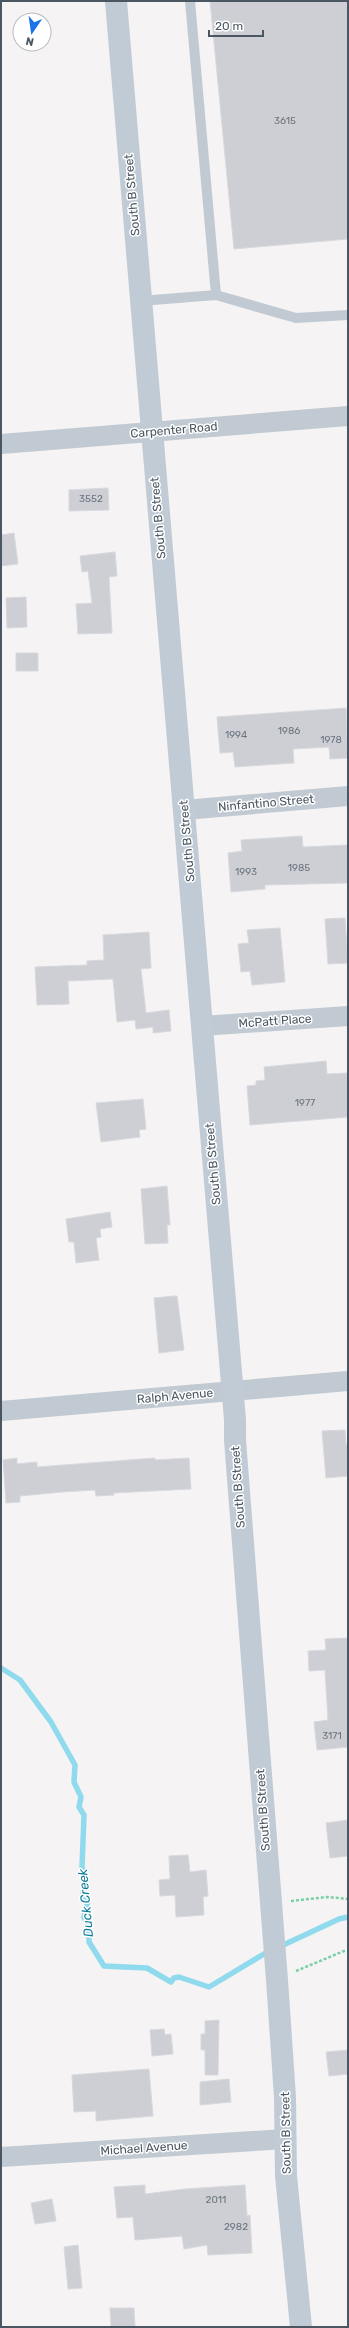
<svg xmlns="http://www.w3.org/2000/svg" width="349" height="2328" font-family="Rubik,sans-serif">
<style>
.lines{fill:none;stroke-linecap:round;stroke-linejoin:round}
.stream{stroke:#90daee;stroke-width:5.5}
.building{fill:#cdcfd5;stroke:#d7d9de}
.path{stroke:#7ad0a6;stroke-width:2.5;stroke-dasharray:3 2;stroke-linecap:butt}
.lane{stroke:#c1cad2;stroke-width:10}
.street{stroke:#c1cad2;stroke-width:20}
.secondary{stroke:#c1cbd6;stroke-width:22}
.labels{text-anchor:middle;stroke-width:3;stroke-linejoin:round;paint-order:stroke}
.number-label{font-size:10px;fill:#6b747e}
.street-label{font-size:12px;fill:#4a5661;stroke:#fff}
.water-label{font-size:13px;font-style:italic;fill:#0c7c9b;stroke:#fff}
</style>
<rect width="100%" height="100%" fill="#f5f3f3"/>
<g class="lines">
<path class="stream" d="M1,1668L20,1680L51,1722L75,1765L74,1782L81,1797L79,1807L84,1815L82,1867L86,1880L83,1893L88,1901L84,1917L89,1927V1942L104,1966L147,1968L171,1982L174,1978L179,1977L209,1987L269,1951
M279,1947L339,1919L348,1917"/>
</g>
<path class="building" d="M210,1H348V239L234,249Z
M108,488L109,510L69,511V490Z
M14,533L18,564L1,566V535Z
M115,552L117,576L109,577L112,633L78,634L76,604L92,603L88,571L82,572L80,556Z
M26,597L27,627L7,628L6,598Z
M16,653H38V671H16Z
M346,708L348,758L330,759L329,747L293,749L294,763L235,767L233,752L220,753L217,717Z
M302,836L303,847L348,845V883L265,885V889L231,892L228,853L242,851L241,840Z
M345,918L348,963L328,964L325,919Z
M280,928L285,982L252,985L250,971L241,972L238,944L249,943L247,930Z
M149,932L151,968L141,969L146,1013L169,1010L171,1031L153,1033V1027L136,1029L135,1020L117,1022L113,979L68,981L69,1004L37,1005L35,967L87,965V961L104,960L103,935Z
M326,1061L327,1074L348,1073V1117L250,1125L247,1086L256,1085V1081L265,1080L264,1067Z
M143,1099L146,1129L139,1130L140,1137L101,1142L96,1103Z
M167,1186L170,1225H167L168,1243L145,1244L141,1189Z
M110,1212L112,1227L100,1229L101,1237L96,1238L99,1260L76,1263L74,1242H69L66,1219Z
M174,1296H177L184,1350L159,1353L154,1298Z
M345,1430L346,1445L348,1444V1476L326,1478L322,1431Z
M17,1458V1464L37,1462V1467L155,1458V1460L189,1458L191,1489L113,1493L114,1495L96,1496L95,1490L62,1492L20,1496V1502L6,1503L3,1460Z
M348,1638V1747L317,1750L314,1722L328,1720L325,1670L309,1671L308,1651L326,1650L325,1639Z
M348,1820V1856L330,1858L326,1823Z
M188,1855L190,1872L206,1870L208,1896L203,1897L204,1915L176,1917L175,1895L160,1896L159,1880L170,1879L169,1856Z
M219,2020L218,2075H205V2050H201V2034H205V2021Z
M164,2029L165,2035L171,2034L173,2054L152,2056L150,2030Z
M348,2050V2074L329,2076L326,2052Z
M149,2069L153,2116L96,2121V2111L74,2112L72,2075Z
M229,2079L231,2102L200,2105V2082Z
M145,2185V2194L185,2189L245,2185L247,2216L250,2215L252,2253L208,2255L207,2245L184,2249L182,2236L135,2240L133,2217L117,2218L114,2187Z
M52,2199L56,2221L35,2224L31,2203Z
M78,2245L82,2288L68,2289L64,2247Z
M110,2308H134L135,2327H111Z"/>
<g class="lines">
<path class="path" d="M291,1901L327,1897L348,1899
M296,1971L344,1951H348"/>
<path class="lane" d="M216,295L296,318L348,315
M140,301L216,295L190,1"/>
<path class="street" d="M1,444L348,416
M184,810L348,796
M202,1026L348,1016
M1,1411L348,1381
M1,2157L286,2139"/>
<path class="secondary" d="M116,1L235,1420V1440L277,1980L285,2097L286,2176L301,2327"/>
</g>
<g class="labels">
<g class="number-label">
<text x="285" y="124">3615</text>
<text x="91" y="502">3552</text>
<text x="289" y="734">1986</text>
<text x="236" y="738">1994</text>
<text x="331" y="743">1978</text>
<text x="299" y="871">1985</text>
<text x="246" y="875">1993</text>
<text x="305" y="1106">1977</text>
<text x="332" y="1739">3171</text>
<text x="216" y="2203">2011</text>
<text x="236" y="2230">2982</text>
</g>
<g class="street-label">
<text transform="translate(132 195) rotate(-95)" y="4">South B Street</text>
<text transform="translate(174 430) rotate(-5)" y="4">Carpenter Road</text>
<text transform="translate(158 518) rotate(-95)" y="4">South B Street</text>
<text transform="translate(266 803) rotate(-5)" y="4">Ninfantino Street</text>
<text transform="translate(187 841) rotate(-95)" y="4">South B Street</text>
<text transform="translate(275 1021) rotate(-4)" y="4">McPatt Place</text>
<text transform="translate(213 1164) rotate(-95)" y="4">South B Street</text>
<text transform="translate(175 1396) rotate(-5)" y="4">Ralph Avenue</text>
<text transform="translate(238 1487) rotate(-94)" y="4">South B Street</text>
<text transform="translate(263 1810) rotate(-94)" y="4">South B Street</text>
<text transform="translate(286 2133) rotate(-91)" y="4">South B Street</text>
<text transform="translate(144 2148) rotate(-4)" y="4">Michael Avenue</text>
</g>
<g class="water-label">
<text transform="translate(85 1903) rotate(-95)" y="5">Duck Creek</text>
</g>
</g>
<rect width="349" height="2328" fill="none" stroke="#4a5661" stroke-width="4"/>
<g transform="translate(32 32) rotate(193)"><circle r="19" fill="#ffffff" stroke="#b7bbc0"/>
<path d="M0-3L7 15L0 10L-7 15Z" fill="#1a73e8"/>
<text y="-6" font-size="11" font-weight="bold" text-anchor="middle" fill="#4a5661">N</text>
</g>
<path d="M209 30v6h54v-6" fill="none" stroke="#4a5661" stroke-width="2"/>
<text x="215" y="30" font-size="12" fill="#4a5661" stroke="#ffffff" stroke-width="3" paint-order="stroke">20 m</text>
</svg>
